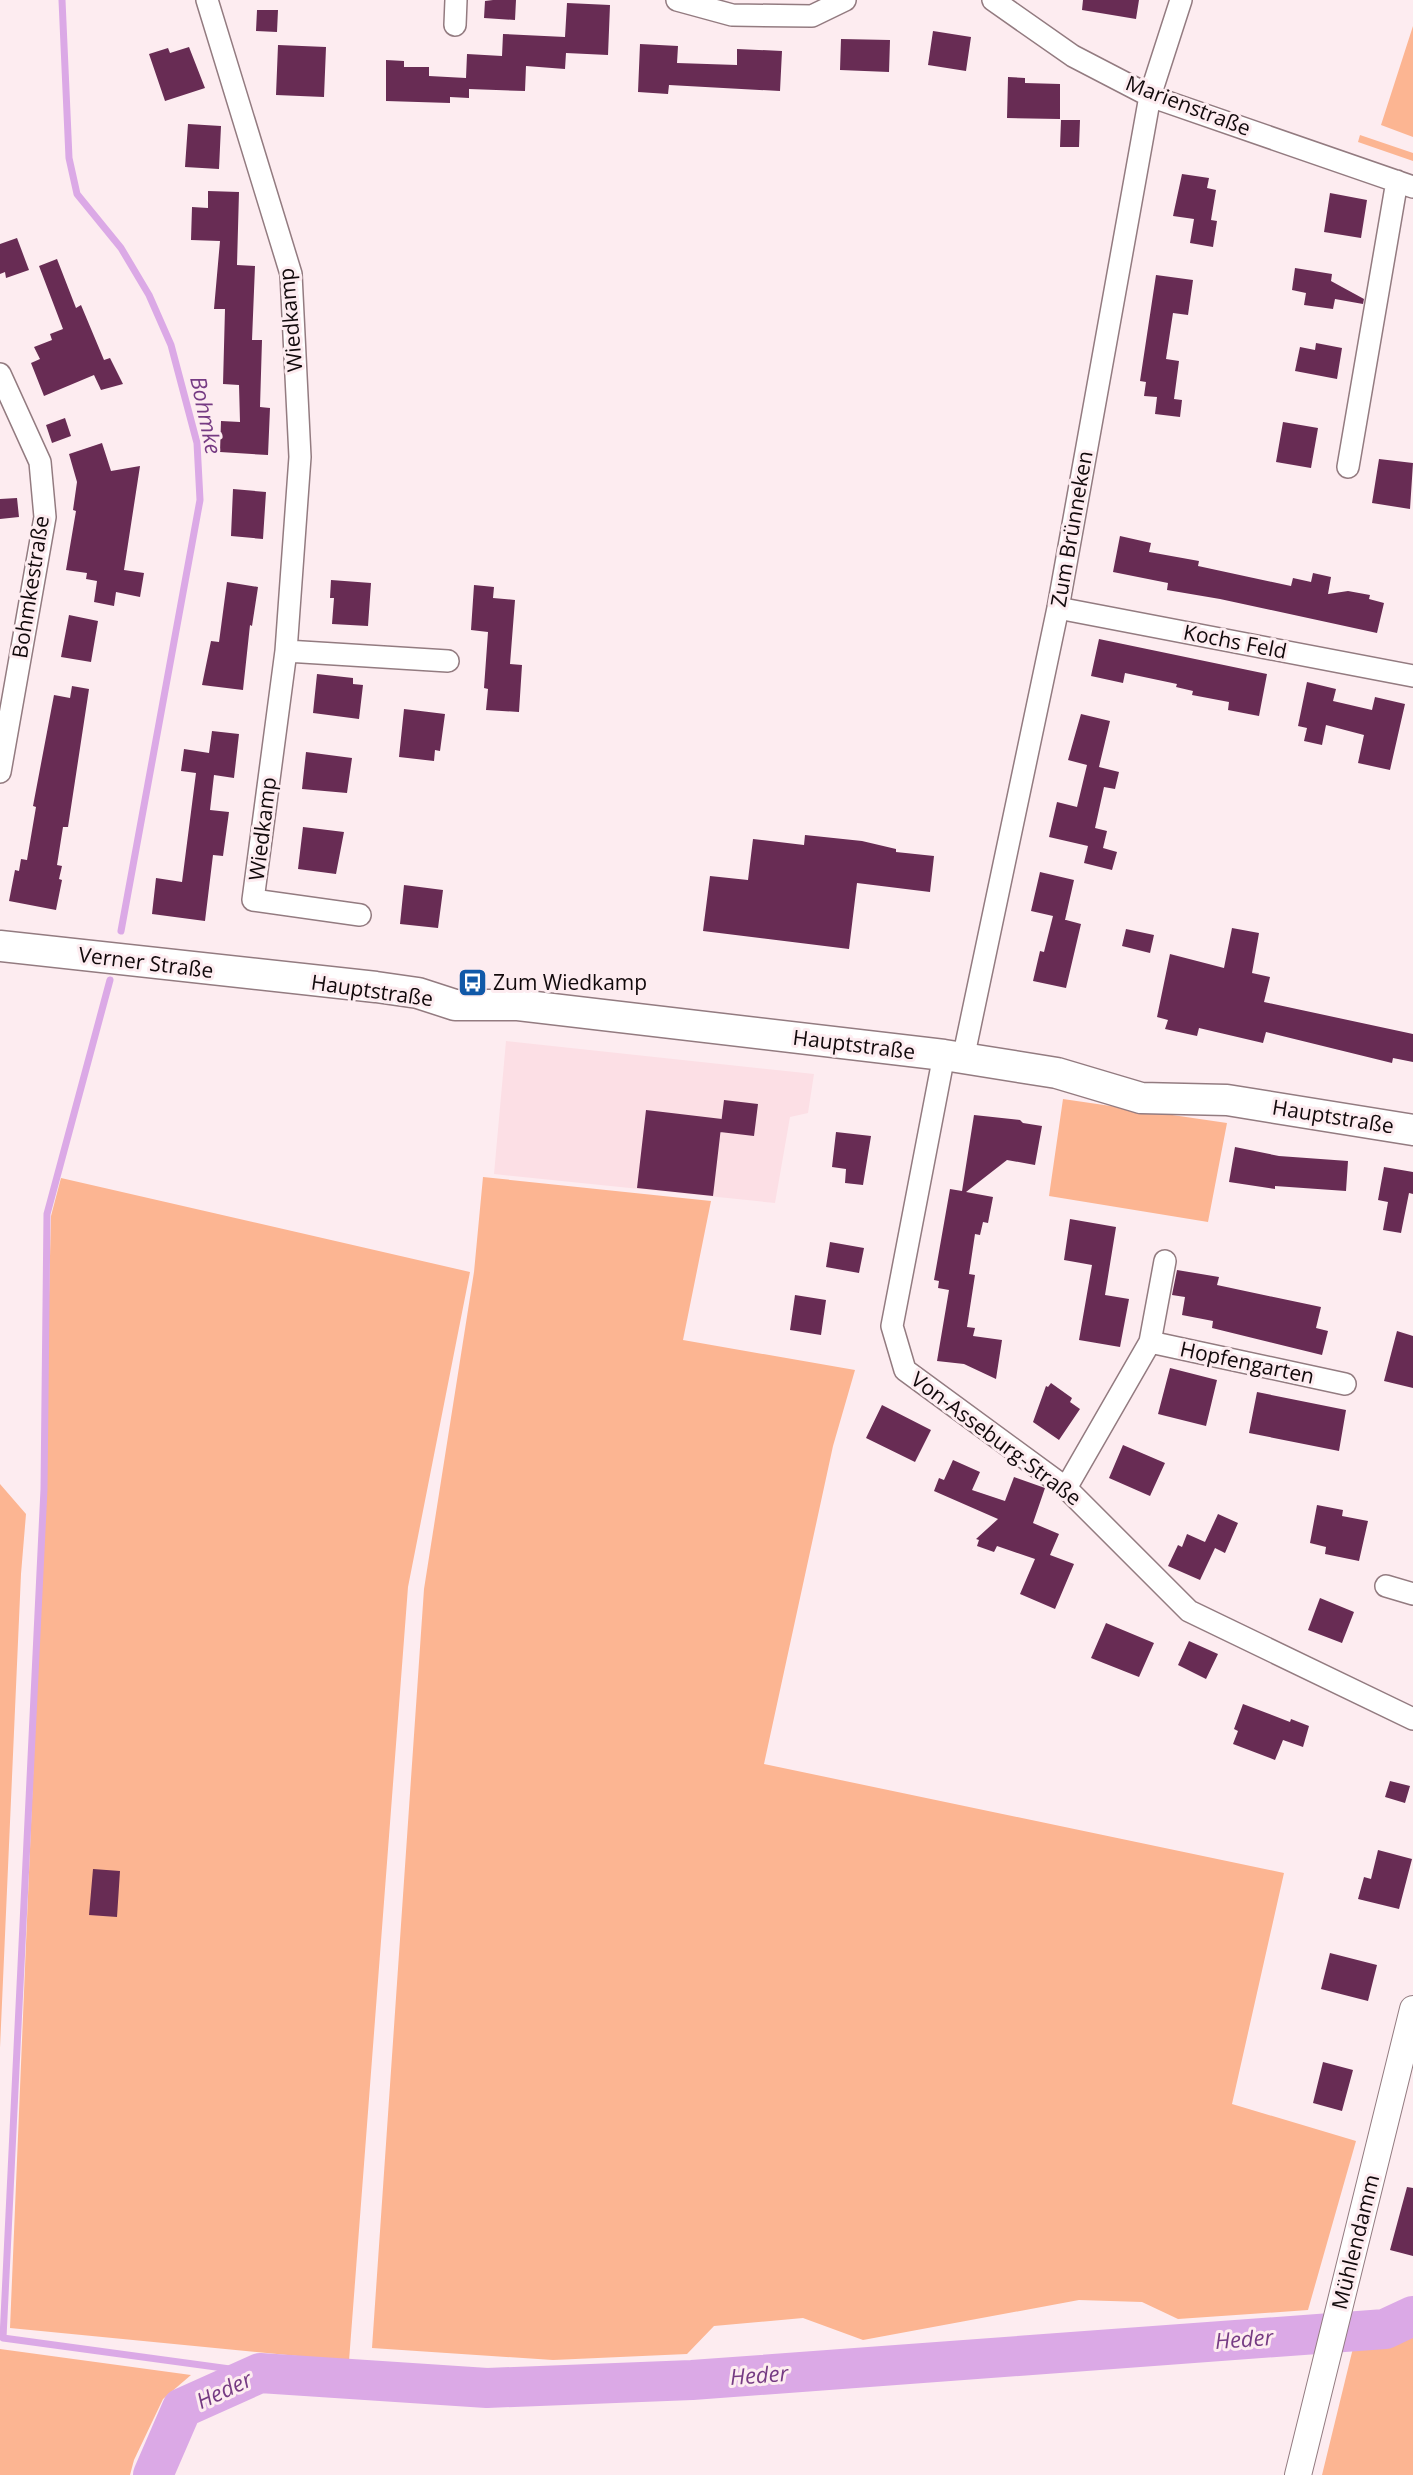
<svg xmlns="http://www.w3.org/2000/svg" width="1413" height="2475" font-family="'Open Sans',sans-serif">
<style>
.built{fill:#fcdfe5}
.green{fill:#fcb592}
.lines{fill:none;stroke-linecap:round;stroke-linejoin:round}
.stream{stroke:#dba9e6;stroke-width:7}
.river{stroke:#dba9e6;stroke-width:40}
.building{fill:#682c54}
.minor-casing{stroke:#937b80;stroke-width:24}
.tertiary-casing{stroke:#937b80;stroke-width:28}
.secondary-casing{stroke:#937b80;stroke-width:33}
.minor{stroke:#fff;stroke-width:21}
.tertiary{stroke:#fff;stroke-width:26}
.secondary{stroke:#fff;stroke-width:30}
.labels{text-anchor:middle;stroke-width:6;stroke-linejoin:round;paint-order:stroke}
.street-label{font-size:21px;fill:#11090b;stroke:#fdecf0}
.poi-label{font-size:21px;fill:#11090b;stroke:#fdecf0;text-anchor:start}
.water-label{font-size:22px;font-style:italic;fill:#763b83;stroke:#fdecf0}
</style>
<rect width="100%" height="100%" fill="#fdecf0"/>
<path class="built" d="M506,1041L814,1074L808,1113L790,1117L775,1203L494,1174Z"/>
<path class="green" d="M1413,26V137L1381,125Z
M1360,135L1413,153V161L1358,142Z
M1063,1099L1227,1123L1208,1222L1049,1196Z
M483,1177L711,1201L683,1340L855,1370L833,1446L764,1764L1284,1873L1232,2104L1356,2141L1308,2310L1178,2319L1142,2302L1079,2300L863,2340L803,2318L714,2326L687,2354L553,2360L372,2348L424,1589L474,1272Z
M61,1178L470,1272L408,1587L349,2361L10,2328L43,1537L51,1216Z
M0,1484L26,1514L21,1574L0,2048Z
M1413,2330V2475H1322L1354,2344Z
M0,2349L191,2375L163,2399L134,2460L130,2475H0Z"/>
<g class="lines">
<path class="stream" d="M62,0L69,158L77,194L121,248L149,295L171,345L197,443L200,500L121,931
M110,980L47,1214L44,1489L3,2338L260,2373"/>
<path class="river" d="M153,2475L182,2408L260,2373L487,2388L692,2380L1385,2329L1413,2316"/>
</g>
<path class="building" d="M493,0H516L515,20L484,18L485,1Z
M1083,0H1139L1136,19L1082,10Z
M567,3L610,5L608,55L566,53L565,69L526,66L525,91L469,89V98L450,97V103L386,101V60L404,61V67H429V76L466,78L467,54L502,56L503,34L565,37Z
M257,10H278L277,32L256,31Z
M933,31L971,37L966,71L928,65Z
M841,39L890,40L889,72L840,70Z
M640,44L678,46L677,63L737,65V49L782,51L780,91L669,85L668,94L638,92Z
M278,45L326,47L324,97L276,95Z
M189,47L205,88L165,101L149,54L168,48L170,53Z
M1008,77L1025,78V83L1060,84V119L1007,118Z
M1061,120H1080L1079,147H1060Z
M188,124L221,126L219,169L185,167Z
M1182,174L1209,178L1207,188L1216,190L1211,220L1217,221L1213,247L1190,243L1194,219L1173,216Z
M208,191L239,192L237,265L255,266L252,340H262L260,407L270,408L268,455L220,452L221,421L240,422L239,385L223,384L225,309H214L220,241L191,240L192,207L208,208Z
M1330,193L1367,200L1361,238L1324,232Z
M17,238L29,270L6,278L5,272L0,274V244Z
M57,259L76,308L81,305L104,360L110,358L123,384L101,390L94,375L44,396L31,363L40,359L34,347L52,340L50,334L63,329L39,266Z
M1295,268L1332,274L1331,281L1364,299L1363,304L1335,299L1333,309L1304,305L1306,293L1292,290Z
M1156,275L1193,280L1188,315L1173,313L1166,359L1179,361L1174,399L1182,400L1180,417L1155,414L1157,397L1144,396L1146,382L1140,381Z
M1316,343L1342,348L1337,379L1295,371L1300,347L1315,350Z
M65,418L71,436L52,443L46,425Z
M1283,422L1318,428L1311,468L1276,462Z
M102,443L111,471L140,466L124,570L144,573L140,597L116,592L114,606L94,602L97,581L86,579L87,573L66,570L76,511L73,510L77,482L69,454Z
M1379,459L1413,463L1410,509L1372,503Z
M233,489L266,492L263,539L231,536Z
M17,498L19,517L0,519V499Z
M1120,536L1151,543L1149,552L1199,561L1198,566L1291,586L1293,578L1311,582L1313,573L1331,577L1328,594L1348,591L1370,595L1369,599L1384,603L1377,633L1220,599L1167,590L1168,583L1113,572Z
M331,580L371,583L368,626L332,624L334,598H330Z
M227,582L258,587L252,626L250,625L243,690L202,685L211,641L219,642Z
M474,585L494,587L493,598L515,600L510,664L522,665L519,712L486,710L488,689L484,688L488,632L471,630Z
M69,615L98,621L91,662L61,657Z
M1099,639L1267,674L1259,716L1228,710L1229,702L1192,695L1193,691L1176,687L1177,684L1125,673L1123,683L1091,676Z
M317,674L353,678V684L363,685L359,719L313,713Z
M1307,682L1336,689L1333,701L1372,710L1375,697L1405,704L1390,770L1358,763L1364,735L1326,725L1322,745L1304,741L1307,728L1298,726Z
M72,686L89,689L68,827H63L57,865L62,866L59,879L62,880L56,910L9,901L15,870L19,871L21,859L27,860L36,807L33,806L54,695L70,698Z
M404,709L445,714L440,751L435,750L434,761L399,757Z
M1081,714L1110,721L1099,767L1119,772L1115,789L1104,787L1095,828L1107,831L1103,848L1117,852L1112,870L1084,863L1088,846L1049,837L1057,802L1077,807L1087,765L1068,760Z
M212,731L239,734L234,778L214,775L210,810L229,812L223,856L213,855L205,921L152,914L156,878L182,882L196,773L181,771L184,749L209,753Z
M306,752L352,758L347,793L302,789Z
M303,827L344,832L336,874L298,869Z
M805,835L862,841L896,849V852L934,856L930,892L857,883L849,949L703,931L710,876L748,880L753,839L804,845Z
M1040,872L1074,880L1065,920L1055,917L1081,924L1066,988L1033,981L1040,951L1044,952L1053,916L1031,911Z
M404,885L443,890L438,928L400,924Z
M1232,928L1259,933L1252,973L1270,977L1264,1002L1413,1034V1062L1393,1058L1392,1063L1266,1032L1263,1043L1199,1028L1197,1036L1165,1029L1168,1020L1157,1017L1170,954L1224,968Z
M1126,929L1154,935L1150,953L1122,946Z
M724,1100L758,1104L754,1136L720,1132Z
M646,1110L722,1119L713,1196L637,1188Z
M974,1115L1020,1120L1023,1123L1042,1126L1035,1165L1007,1160L966,1192L993,1197L988,1223L983,1222L980,1235L975,1234L969,1274L975,1275L967,1327L975,1328L973,1336L1002,1340L996,1379L964,1364L937,1361L949,1290L938,1288L939,1281L934,1280L950,1189L962,1191Z
M836,1132L871,1136L863,1185L845,1183L846,1169L832,1167Z
M1235,1147L1279,1156L1348,1161L1346,1191L1275,1186V1189L1229,1182Z
M1384,1167L1413,1172V1194L1409,1193L1401,1233L1383,1230L1388,1202L1378,1200Z
M1070,1219L1116,1227L1105,1295L1129,1299L1120,1347L1079,1340L1092,1265L1064,1260Z
M830,1242L864,1248L859,1273L826,1267Z
M1177,1270L1219,1277L1217,1285L1321,1307L1316,1328L1328,1331L1322,1355L1212,1328L1213,1321L1182,1315L1185,1297L1172,1295Z
M795,1295L826,1300L821,1335L790,1330Z
M1397,1331L1413,1336V1388L1384,1381Z
M1170,1368L1217,1380L1206,1426L1158,1414Z
M1051,1383L1072,1398L1070,1402L1080,1409L1059,1440L1033,1422L1046,1386L1048,1387Z
M1257,1392L1346,1410L1339,1451L1249,1433Z
M882,1405L931,1430L915,1462L866,1438Z
M1123,1445L1165,1463L1150,1496L1109,1478Z
M953,1460L980,1472L972,1490L1005,1501L1014,1477L1045,1488L1033,1523L1059,1534L1050,1555L1074,1564L1055,1609L1020,1594L1035,1559L997,1546L994,1552L977,1546L979,1540L976,1539L998,1519L934,1491L939,1478L944,1480Z
M1317,1505L1343,1510L1342,1516L1368,1521L1359,1561L1325,1554L1326,1547L1310,1543Z
M1218,1514L1238,1523L1225,1553L1215,1548L1200,1580L1168,1566L1178,1545L1182,1547L1187,1534L1205,1542Z
M1320,1598L1354,1612L1342,1643L1308,1630Z
M1106,1623L1154,1643L1139,1677L1091,1658Z
M1189,1641L1218,1654L1206,1679L1178,1665Z
M1243,1704L1290,1722L1291,1719L1309,1726L1303,1747L1283,1740L1275,1760L1233,1744L1238,1731L1234,1729Z
M1390,1781L1410,1786L1405,1803L1385,1797Z
M1378,1850L1412,1859L1399,1909L1358,1899L1364,1877L1371,1879Z
M93,1869L120,1871L117,1917L89,1915Z
M1330,1953L1377,1965L1368,2001L1321,1989Z
M1323,2062L1353,2070L1342,2111L1313,2103Z
M1407,2187L1413,2188V2256L1390,2250Z"/>
<g class="lines">
<defs>
<path id="minor" d="M207,0L291,274L300,457L286,651L253,900L360,915
M677,0L732,15L812,16L845,0
M993,0L1073,56L1150,96L1413,187
M455,25L456,0
M0,374L40,462L45,517L0,772
M1348,467L1397,181
M1058,608L1413,676
M286,651L448,661
M944,1055L892,1326L905,1370L1066,1488L1189,1611L1413,1719
M963,1059L1058,608L1150,96L1181,0
M1150,1342L1165,1261
M1066,1488L1150,1342L1345,1384
M1386,1586L1413,1594"/>
<path id="tertiary" d="M1298,2475L1413,2009"/>
<path id="secondary" d="M0,946L376,987L418,993L455,1005H518L944,1055L1057,1073L1141,1098L1227,1100L1413,1130"/>
</defs>
<use href="#minor" class="minor-casing"/>
<use href="#tertiary" class="tertiary-casing"/>
<use href="#secondary" class="secondary-casing"/>
<use href="#minor" class="minor"/>
<use href="#tertiary" class="tertiary"/>
<use href="#secondary" class="secondary"/>
</g>
<defs>
<symbol id="bus-square" viewBox="-11 -11 22 22"><rect x="-9" y="-9" width="18" height="18" rx="4" fill="#1159a8" stroke="#fdecf0"/><path d="M-5-6H5V4H4V6H2V4H-2V6H-4V4H-5ZM-3.5-4V0h7V-4ZM-3.5 1.2v1.5H-2V1.2ZM2 1.2v1.5H3.5V1.2Z" fill="#fff"/></symbol>
</defs>
<g fill-rule="evenodd">
<use href="#bus-square" x="456" y="966" width="33" height="33"/>
</g>
<g class="labels">
<g class="street-label">
<text transform="translate(1188 106) rotate(21)" y="7">Marienstraße</text>
<text transform="translate(291 320) rotate(-95)" y="7">Wiedkamp</text>
<text transform="translate(1072 529) rotate(-80)" y="7">Zum Brünneken</text>
<text transform="translate(31 587) rotate(-81)" y="7">Bohmkestraße</text>
<text transform="translate(1235 642) rotate(11)" y="7">Kochs Feld</text>
<text transform="translate(263 829) rotate(-83)" y="7">Wiedkamp</text>
<text transform="translate(146 963) rotate(7)" y="7">Verner Straße</text>
<text transform="translate(372 991) rotate(8)" y="7">Hauptstraße</text>
<text transform="translate(854 1045) rotate(7)" y="7">Hauptstraße</text>
<text transform="translate(1333 1117) rotate(9)" y="7">Hauptstraße</text>
<text transform="translate(1247 1363) rotate(12)" y="7">Hopfengarten</text>
<text transform="translate(996 1439) rotate(37)" y="7">Von-Asseburg-Straße</text>
<text transform="translate(1356 2242) rotate(-76)" y="7">Mühlendamm</text>
</g>
<g class="poi-label">
<text x="493" y="990">Zum Wiedkamp</text>
</g>
<g class="water-label">
<text transform="translate(206 415) rotate(78)" y="8">Bohmke</text>
<text transform="translate(1244 2339) rotate(-4)" y="8">Heder</text>
<text transform="translate(759 2375) rotate(-4)" y="8">Heder</text>
<text transform="translate(224 2390) rotate(-25)" y="8">Heder</text>
</g>
</g>
</svg>
